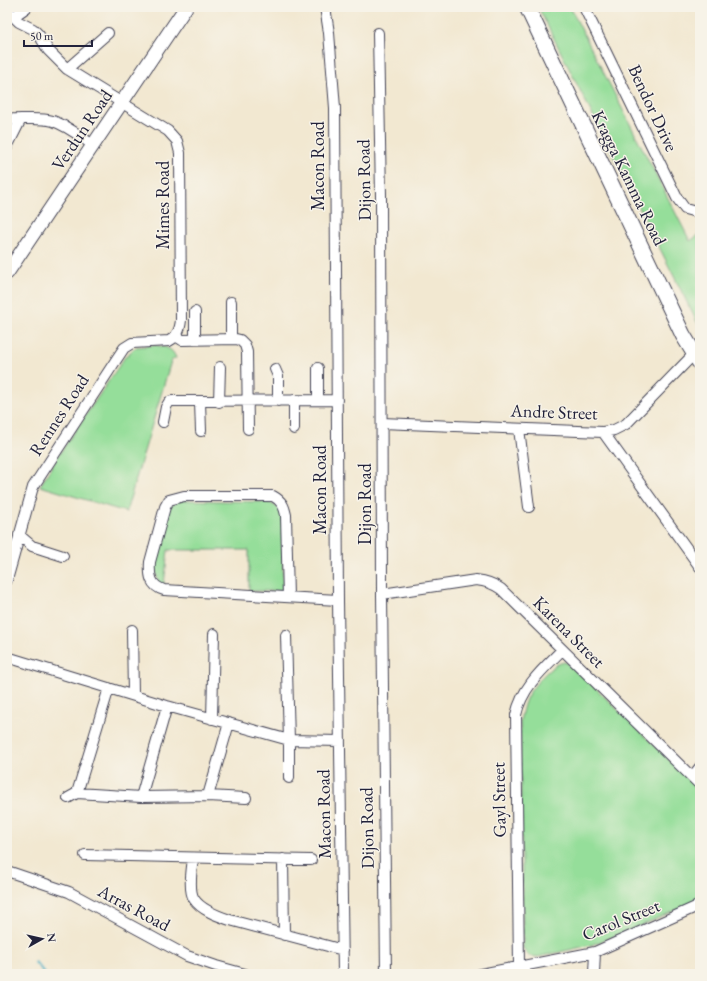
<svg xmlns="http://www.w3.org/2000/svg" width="707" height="981" font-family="'EB Garamond',serif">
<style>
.green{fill:#95de9a;stroke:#5c806a}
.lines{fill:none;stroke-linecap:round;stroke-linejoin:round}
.stream{stroke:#45aec5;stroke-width:2.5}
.minor-casing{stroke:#414052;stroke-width:12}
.tertiary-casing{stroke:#414052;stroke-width:15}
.secondary-casing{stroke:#414052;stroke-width:17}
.minor{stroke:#fff;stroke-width:10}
.tertiary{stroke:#fff;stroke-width:13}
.secondary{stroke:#fff;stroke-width:15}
.labels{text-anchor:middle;stroke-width:3;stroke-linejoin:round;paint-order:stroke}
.street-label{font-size:18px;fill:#22223b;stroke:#f7f3e8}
</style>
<rect width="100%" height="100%" fill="#f7f3e8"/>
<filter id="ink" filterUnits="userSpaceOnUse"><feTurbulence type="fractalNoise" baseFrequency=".025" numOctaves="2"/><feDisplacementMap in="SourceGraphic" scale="8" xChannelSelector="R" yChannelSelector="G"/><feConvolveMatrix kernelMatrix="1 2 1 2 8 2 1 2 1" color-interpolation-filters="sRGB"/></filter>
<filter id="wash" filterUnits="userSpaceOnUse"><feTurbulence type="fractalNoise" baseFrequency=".012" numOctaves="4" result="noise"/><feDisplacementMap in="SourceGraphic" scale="16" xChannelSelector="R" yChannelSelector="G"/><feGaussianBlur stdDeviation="0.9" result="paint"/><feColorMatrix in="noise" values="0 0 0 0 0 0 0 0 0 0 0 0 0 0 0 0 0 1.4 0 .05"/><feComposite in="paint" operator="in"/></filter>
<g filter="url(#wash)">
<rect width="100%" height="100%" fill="#f2e8d1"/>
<path class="green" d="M538,7H570L690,241L700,234V328Z
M154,345C165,347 172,347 176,358L171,361L126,512L40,486L58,456L125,357L136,347Z
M181,500L263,502C272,503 277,506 282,512L283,591H249V550H168L164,584L158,582L154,561L167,510L174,503Z
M565,662L574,667L700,790V900L621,934L591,945L538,957L529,956L523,948L520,721C522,713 523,706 526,699C532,687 551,663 565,662Z"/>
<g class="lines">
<path class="stream" d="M35,962L45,974"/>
</g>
</g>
<g filter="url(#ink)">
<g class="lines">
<defs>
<path id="minor" d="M325,7L329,33L335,108L338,600L343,974
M584,7L677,198L685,209L700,213
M7,10L19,22L33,29L39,35L48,50L67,69L168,131L177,141L180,153L181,320C180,329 178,336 169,341L132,343L124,348L116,360L33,487L7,580
M13,17L27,7
M378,33L381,196L382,594L386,974
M67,69L108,33
M7,119C22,120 39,117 53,121C68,126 81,137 93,145
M7,147L21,119
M231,302V339
M195,312V339
M176,336L182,340L236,339L240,340L245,345L247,352L248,429
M318,368V400
M275,369L278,376V401
M200,402L201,431
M219,402L220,367
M163,422L166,407L169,402L172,401L337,400
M382,423L603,432L614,430L626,424L694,354
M294,429V400
M519,429L529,507
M603,432L700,567
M19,535L32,546L63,556
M382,594L476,580C486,581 493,583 501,589L700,785
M288,597L286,515C284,506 282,501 273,496H184L169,500L165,507L150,562C149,575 150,586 164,590L338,600
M132,630L133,695
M286,635L289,740V778
M7,657L167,706L289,740L340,741
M212,719L214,634
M692,777L700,767
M77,793L109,688
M208,796L229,723
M141,797L167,706
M68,798L77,793L141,797L208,796L246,798
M85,855L311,860
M193,858C192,868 188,890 194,899C201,910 218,916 230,920L343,950
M283,859L284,935
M7,871L69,892L187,956L216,966L245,974
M519,967L516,715C522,687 543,669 562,650
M481,974L595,952L700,905
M594,974L595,952"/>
<path id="tertiary" d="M7,273L186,7"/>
<path id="secondary" d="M527,7L683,335L700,363"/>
</defs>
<use href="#minor" class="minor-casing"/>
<use href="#tertiary" class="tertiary-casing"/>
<use href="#secondary" class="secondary-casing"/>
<use href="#minor" class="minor"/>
<use href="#tertiary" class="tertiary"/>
<use href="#secondary" class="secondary"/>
</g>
</g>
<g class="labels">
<g class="street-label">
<text transform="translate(653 108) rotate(65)" y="6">Bendor Drive</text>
<text transform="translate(82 130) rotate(-56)" y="6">Verdun Road</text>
<text transform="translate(318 166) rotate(-90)" y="6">Macon Road</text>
<text transform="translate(629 178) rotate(64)" y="6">Kragga Kamma Road</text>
<text transform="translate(364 180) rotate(-91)" y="6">Dijon Road</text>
<text transform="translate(163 205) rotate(-90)" y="6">Mimes Road</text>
<text transform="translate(554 412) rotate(2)" y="6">Andre Street</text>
<text transform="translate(59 415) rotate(-57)" y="6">Rennes Road</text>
<text transform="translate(320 490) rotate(-90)" y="6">Macon Road</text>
<text transform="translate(365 504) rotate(-90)" y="6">Dijon Road</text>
<text transform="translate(569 632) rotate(45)" y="6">Karena Street</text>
<text transform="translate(499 800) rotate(-91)" y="6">Gayl Street</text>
<text transform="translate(324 814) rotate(-91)" y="6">Macon Road</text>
<text transform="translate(367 828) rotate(-91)" y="6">Dijon Road</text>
<text transform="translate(134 908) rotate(28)" y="6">Arras Road</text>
<text transform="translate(621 920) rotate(-22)" y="6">Carol Street</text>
</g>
</g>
<rect width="707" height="981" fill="none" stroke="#f7f3e8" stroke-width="24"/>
<g transform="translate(42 939) rotate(82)" stroke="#f7f3e8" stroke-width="3" paint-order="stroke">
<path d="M0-3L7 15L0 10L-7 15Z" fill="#22223b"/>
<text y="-6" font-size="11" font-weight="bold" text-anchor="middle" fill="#22223b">N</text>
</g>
<path d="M24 40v6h68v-6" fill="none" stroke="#22223b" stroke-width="2"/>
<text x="30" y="40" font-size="12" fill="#22223b" stroke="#f7f3e8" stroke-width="3" paint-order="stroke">50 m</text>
</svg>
